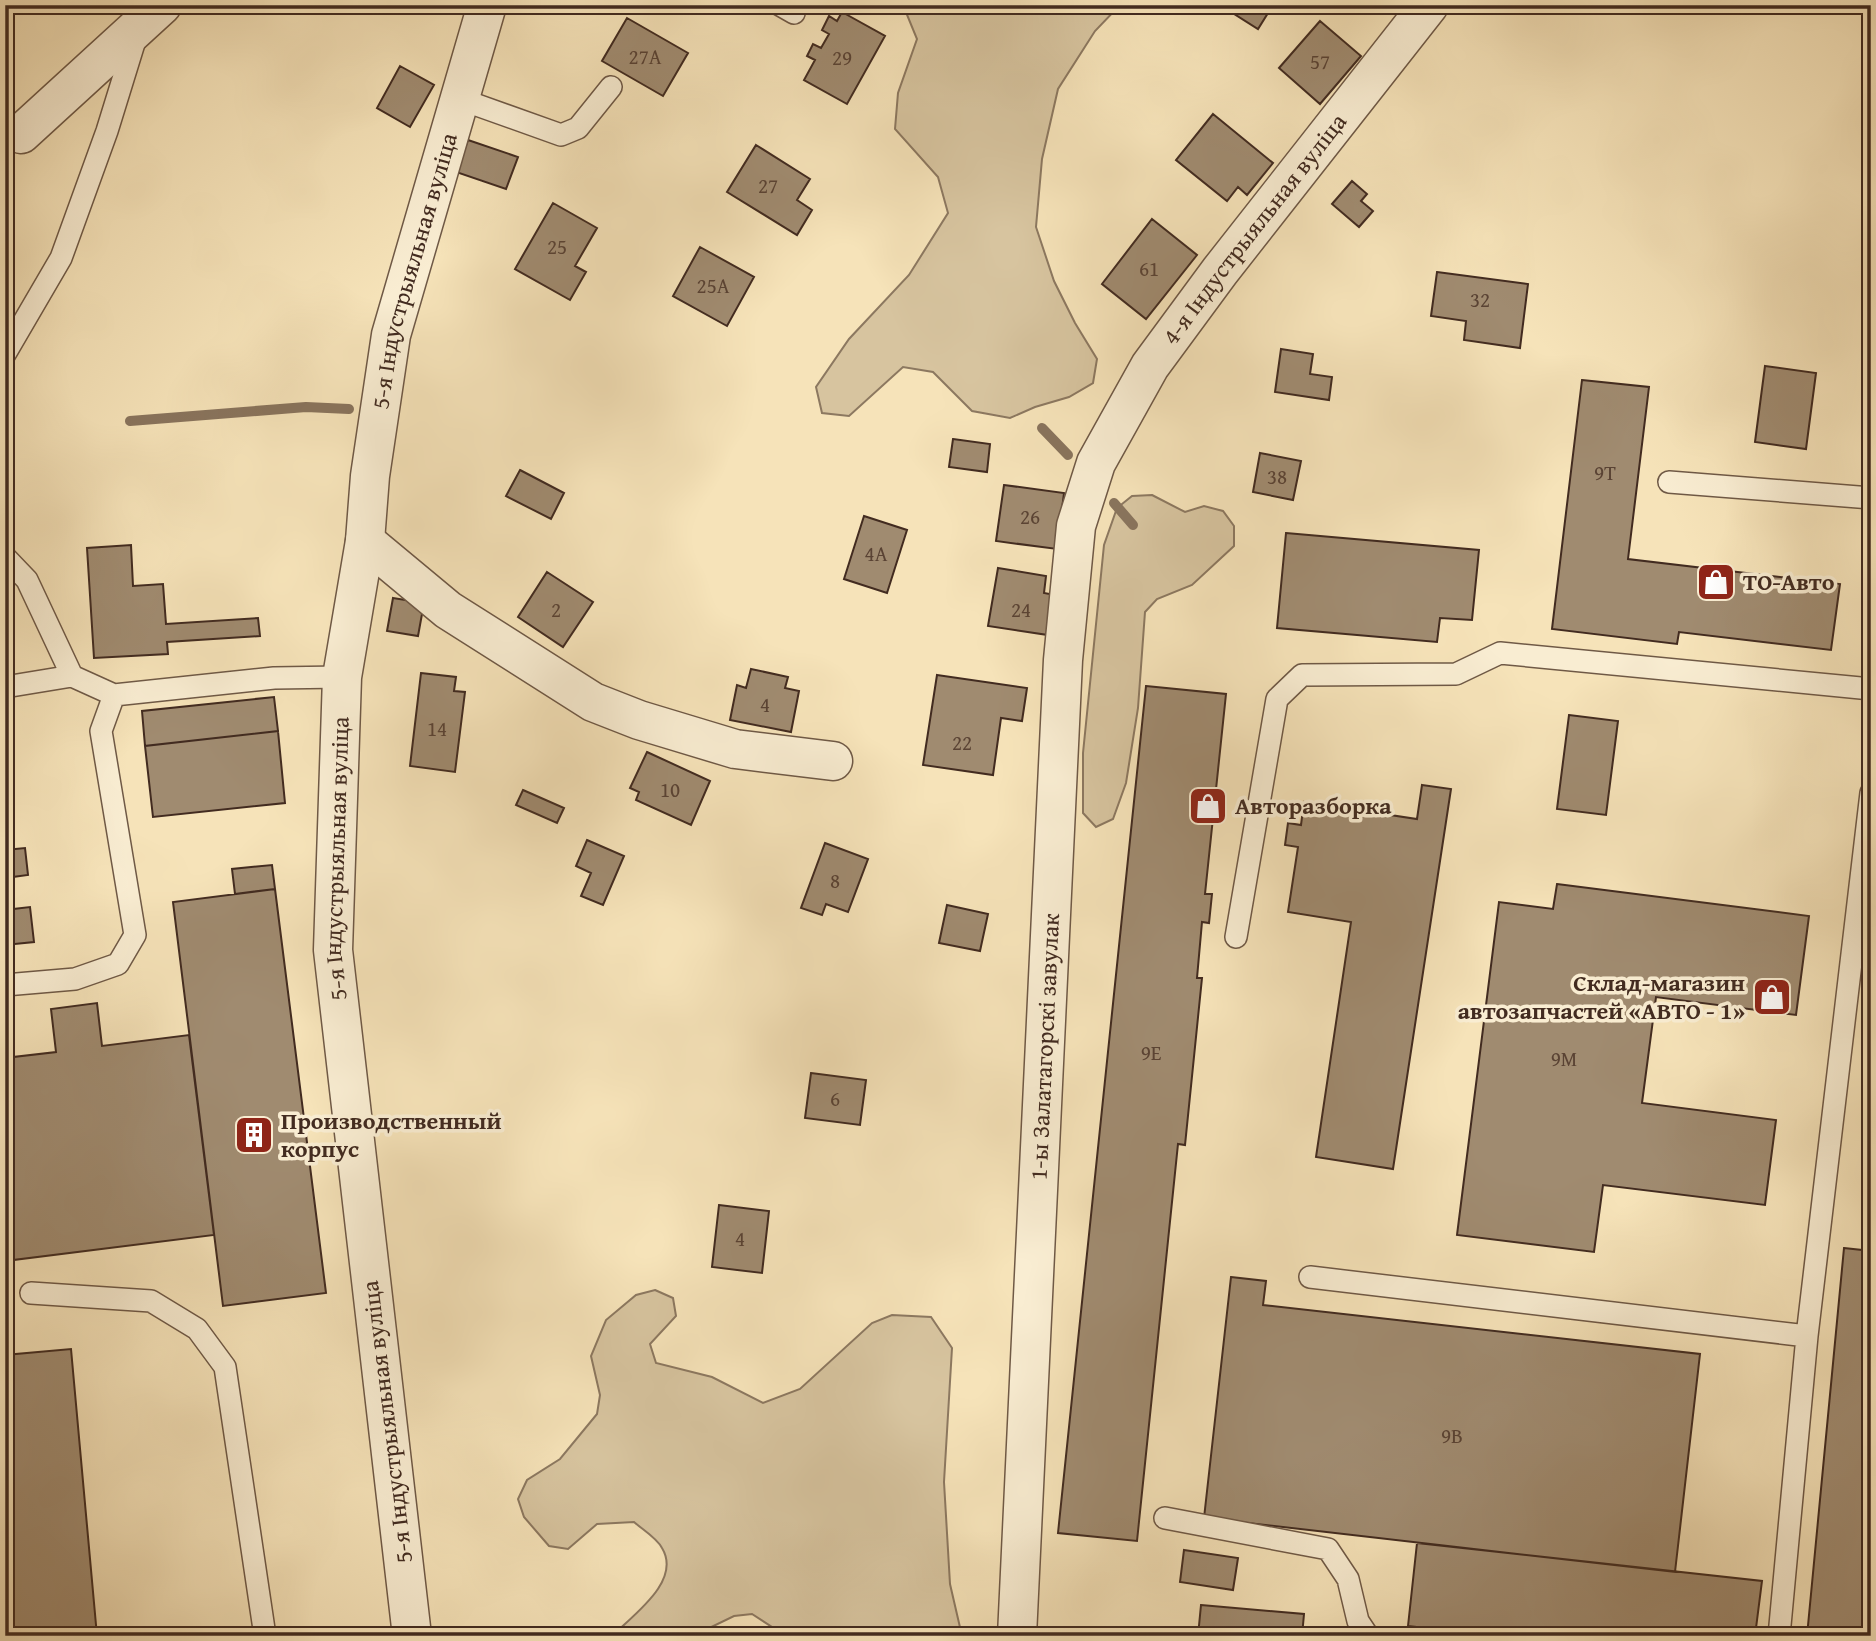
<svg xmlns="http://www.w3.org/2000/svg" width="1876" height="1641" font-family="'Gentium Book Plus',serif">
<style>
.green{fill:#d7c49f;stroke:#8c7860;stroke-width:2}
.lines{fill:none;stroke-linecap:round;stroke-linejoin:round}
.stream{stroke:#89745d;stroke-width:10}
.building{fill:#a08b70;stroke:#422b20;stroke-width:2}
.service-casing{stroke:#6f5946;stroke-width:24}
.minor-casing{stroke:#6f5946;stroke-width:41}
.service{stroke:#f9edd2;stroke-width:21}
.minor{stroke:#f9edd2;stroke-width:38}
.labels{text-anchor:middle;stroke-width:7;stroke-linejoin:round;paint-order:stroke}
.number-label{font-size:21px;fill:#5a4334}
.street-label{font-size:24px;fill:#422b20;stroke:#f9edd2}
.poi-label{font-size:24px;font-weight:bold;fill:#422b20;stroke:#f9edd2;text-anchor:start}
</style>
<rect width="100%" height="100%" fill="#f6e3b9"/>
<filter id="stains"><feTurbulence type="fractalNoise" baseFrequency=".00286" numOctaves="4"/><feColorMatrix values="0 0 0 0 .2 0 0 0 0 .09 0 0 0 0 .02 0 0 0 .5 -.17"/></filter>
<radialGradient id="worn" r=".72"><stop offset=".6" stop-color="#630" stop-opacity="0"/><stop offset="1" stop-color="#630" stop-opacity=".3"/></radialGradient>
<path class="green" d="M903,5H1120L1095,31L1058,89L1042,159L1036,227L1054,281L1075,323L1097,359L1093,383L1069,397L1035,407L1010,418L972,411L933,372L903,367L849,416L822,413L816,387L849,339L909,275L948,213L938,177L895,129L898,93L917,39Z
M1152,495L1185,512L1204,506L1223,511L1234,526V546L1192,585L1157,599L1145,612L1138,708L1126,783L1113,819L1096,827L1083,813V753L1104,545L1117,508L1132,496Z
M655,1290L673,1298L676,1316L650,1344L656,1363L712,1377L763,1403L800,1389L872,1323L892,1315L931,1317L952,1348L944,1482L950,1584L962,1636H786L752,1614L734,1616L701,1632L700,1636H612C633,1615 682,1581 662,1548C657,1538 643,1530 634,1522L597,1524L568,1549L549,1546L524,1517L518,1499L527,1480L560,1459L597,1414L600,1395L591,1356L606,1320L636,1295Z"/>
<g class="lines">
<path class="stream" d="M130,421L306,407L349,409
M1042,428L1068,455
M1114,503L1133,525"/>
</g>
<path class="building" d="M1220,5H1273L1258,29Z
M842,12L885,36L847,104L804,80L815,60L807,56L813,44L821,48L829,34L822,30L829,16L837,21Z
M627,18L688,53L663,96L602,61Z
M1320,21L1361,56L1320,104L1279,68Z
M400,66L434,85L410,127L377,108Z
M1213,114L1273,163L1247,195L1238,187L1227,201L1176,160Z
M468,140L518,157L506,189L456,172Z
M756,145L810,179L797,200L812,210L797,235L727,192Z
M1352,181L1367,194L1361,201L1373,211L1359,227L1332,204Z
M553,203L597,228L575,266L586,272L570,300L515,269Z
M1152,219L1197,255L1146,319L1102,284Z
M700,247L754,277L727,326L673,296Z
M1437,272L1528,284L1520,348L1464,340L1466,321L1431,316Z
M1281,349L1313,354L1310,374L1332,377L1329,400L1275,392Z
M1765,366L1816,373L1806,449L1755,442Z
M1582,380L1649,387L1628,559L1840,584L1831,650L1679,632L1677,644L1552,629Z
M953,439L990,444L987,472L949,467Z
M1260,453L1301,461L1293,500L1253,492Z
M520,470L564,493L551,519L506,496Z
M1004,485L1064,493L1057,549L996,541Z
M864,516L907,530L887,593L844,579Z
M1286,533L1479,550L1472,620L1440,618L1437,642L1277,628Z
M131,545L133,586L163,584L166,624L258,618L260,636L167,642L168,654L94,658L87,548Z
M998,568L1046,576L1044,593L1055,595L1048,635L988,626Z
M547,572L593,602L563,647L518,617Z
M393,598L424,603L418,636L387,631Z
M751,669L788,677L785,688L799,691L791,732L730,720L737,685L746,688Z
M421,673L456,677L454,691L465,692L455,772L410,766Z
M937,675L1027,688L1022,721L1001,718L993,775L923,765Z
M1146,686L1226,694L1205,894H1212L1209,923L1202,922L1197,978H1202L1185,1145L1178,1144L1137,1541L1058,1533Z
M274,697L278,731L145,746L142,711Z
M1569,715L1618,721L1606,815L1557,809Z
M278,731L285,803L153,817L145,746Z
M647,752L710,781L691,825L636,800L639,792L630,788Z
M1422,785L1451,789L1393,1169L1316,1157L1351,922L1288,912L1298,847L1285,845L1288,823L1301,825L1304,802L1417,819Z
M523,790L564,808L557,823L516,805Z
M587,840L624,856L603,905L581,896L591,873L576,866Z
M825,843L868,859L848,912L826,904L822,915L801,908Z
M25,848L28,875L5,878V850Z
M272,865L275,889L235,894L232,869Z
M1557,884L1809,916L1796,1015L1656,997L1642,1103L1776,1120L1765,1205L1603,1185L1594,1252L1457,1235L1499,902L1553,909Z
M275,889L326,1293L223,1306L173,902Z
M947,905L988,914L980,951L939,943Z
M30,907L34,942L5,945V910Z
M97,1003L102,1046L189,1035L214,1235L5,1261V1058L56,1052L51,1009Z
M811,1073L866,1080L860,1125L805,1118Z
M719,1205L769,1211L762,1273L712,1267Z
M1844,1248L1871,1251V1636H1807Z
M1231,1277L1266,1281L1263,1305L1700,1354L1675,1572L1204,1518Z
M71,1349L97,1636H5V1355Z
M1417,1543L1762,1581L1755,1636H1495L1408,1626Z
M1184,1550L1238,1558L1233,1590L1180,1582Z
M1201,1605L1304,1614L1302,1636H1198Z"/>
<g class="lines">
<defs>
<path id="service" d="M780,5L794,13
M460,99L561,135L578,128L611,87
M5,354L61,258L107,131L136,37
M1669,482L1871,498
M5,557L27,580L72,676L114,695
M5,687L72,676
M1236,937L1277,699L1302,675L1456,674L1500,653L1871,689
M5,985L75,979L118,964L135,935L101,731L114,695L274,678L342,677
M1310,1277L1807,1336
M31,1293L151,1301L197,1329L225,1367L265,1636
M1165,1518L1328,1549L1348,1579L1358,1621L1368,1636
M1779,1636L1807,1336L1871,793"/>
<g id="minor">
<path d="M21,134L162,5"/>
<path d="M365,541L448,610L593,702L639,720L735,749L833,761"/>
<path id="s1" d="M412,1636L333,950L342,677L365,541L370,476L391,335L487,5"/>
<path id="s2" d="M1017,1636L1063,660L1076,526L1096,463L1150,366L1220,271L1429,5"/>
</g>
</defs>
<use href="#service" class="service-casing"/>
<use href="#minor" class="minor-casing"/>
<use href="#service" class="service"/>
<use href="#minor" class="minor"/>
</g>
<defs>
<symbol id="shop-square" viewBox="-11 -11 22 22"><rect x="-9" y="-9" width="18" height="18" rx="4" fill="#8f2418" stroke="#f9edd2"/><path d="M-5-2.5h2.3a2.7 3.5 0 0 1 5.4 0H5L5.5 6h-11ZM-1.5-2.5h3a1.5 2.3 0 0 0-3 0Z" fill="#fff"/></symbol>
<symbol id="building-square" viewBox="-11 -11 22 22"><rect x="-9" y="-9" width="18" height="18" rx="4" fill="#8f2418" stroke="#f9edd2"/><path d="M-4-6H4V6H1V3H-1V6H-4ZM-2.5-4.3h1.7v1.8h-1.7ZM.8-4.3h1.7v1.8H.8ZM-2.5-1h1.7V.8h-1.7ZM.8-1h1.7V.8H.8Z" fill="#fff"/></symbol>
</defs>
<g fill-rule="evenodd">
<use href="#shop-square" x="1694" y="560" width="44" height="44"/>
<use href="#shop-square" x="1186" y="784" width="44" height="44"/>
<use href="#shop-square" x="1750" y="975" width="44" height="44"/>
<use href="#building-square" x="232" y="1113" width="44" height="44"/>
</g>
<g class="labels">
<g class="number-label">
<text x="645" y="64">27А</text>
<text x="842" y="65">29</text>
<text x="1320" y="69">57</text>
<text x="768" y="193">27</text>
<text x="557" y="254">25</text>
<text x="1149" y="276">61</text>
<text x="713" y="293">25А</text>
<text x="1480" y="307">32</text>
<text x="1605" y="480">9Т</text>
<text x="1277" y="484">38</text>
<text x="1030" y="524">26</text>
<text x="876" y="561">4А</text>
<text x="556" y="617">2</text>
<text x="1021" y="617">24</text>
<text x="765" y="712">4</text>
<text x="437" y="736">14</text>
<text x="962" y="750">22</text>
<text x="670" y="797">10</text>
<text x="835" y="888">8</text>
<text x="1151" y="1060">9Е</text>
<text x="1564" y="1066">9М</text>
<text x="835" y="1106">6</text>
<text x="740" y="1246">4</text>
<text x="1452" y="1443">9В</text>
</g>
<g class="street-label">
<text dy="8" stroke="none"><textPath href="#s2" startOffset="1461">4-я Індустрыяльная вуліца</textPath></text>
<text dy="8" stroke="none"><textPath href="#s1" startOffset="1377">5-я Індустрыяльная вуліца</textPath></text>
<text dy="8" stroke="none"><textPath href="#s1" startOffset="782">5-я Індустрыяльная вуліца</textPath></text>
<text dy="8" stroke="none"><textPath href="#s2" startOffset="590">1-ы Залатагорскі завулак</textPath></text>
<text transform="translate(387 1422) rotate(-97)" y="8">5-я Індустрыяльная вуліца</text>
</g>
<g class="poi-label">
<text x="1743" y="590">ТО-Авто</text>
<text x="1235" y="814">Авторазборка</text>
<text x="1745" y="991" text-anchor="end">Склад-магазин<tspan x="1745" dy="28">автозапчастей «АВТО - 1»</tspan></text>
<text x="281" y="1129">Производственный<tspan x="281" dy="28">корпус</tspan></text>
</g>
</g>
<rect width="1876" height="1641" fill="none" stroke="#f6e3b9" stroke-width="28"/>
<rect x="7" y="7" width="1862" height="1627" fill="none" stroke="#422b20" stroke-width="3.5"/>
<rect x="14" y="14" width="1848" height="1613" fill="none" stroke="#422b20" stroke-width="2"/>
<rect width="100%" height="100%" filter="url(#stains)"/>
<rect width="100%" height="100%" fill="url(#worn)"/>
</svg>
